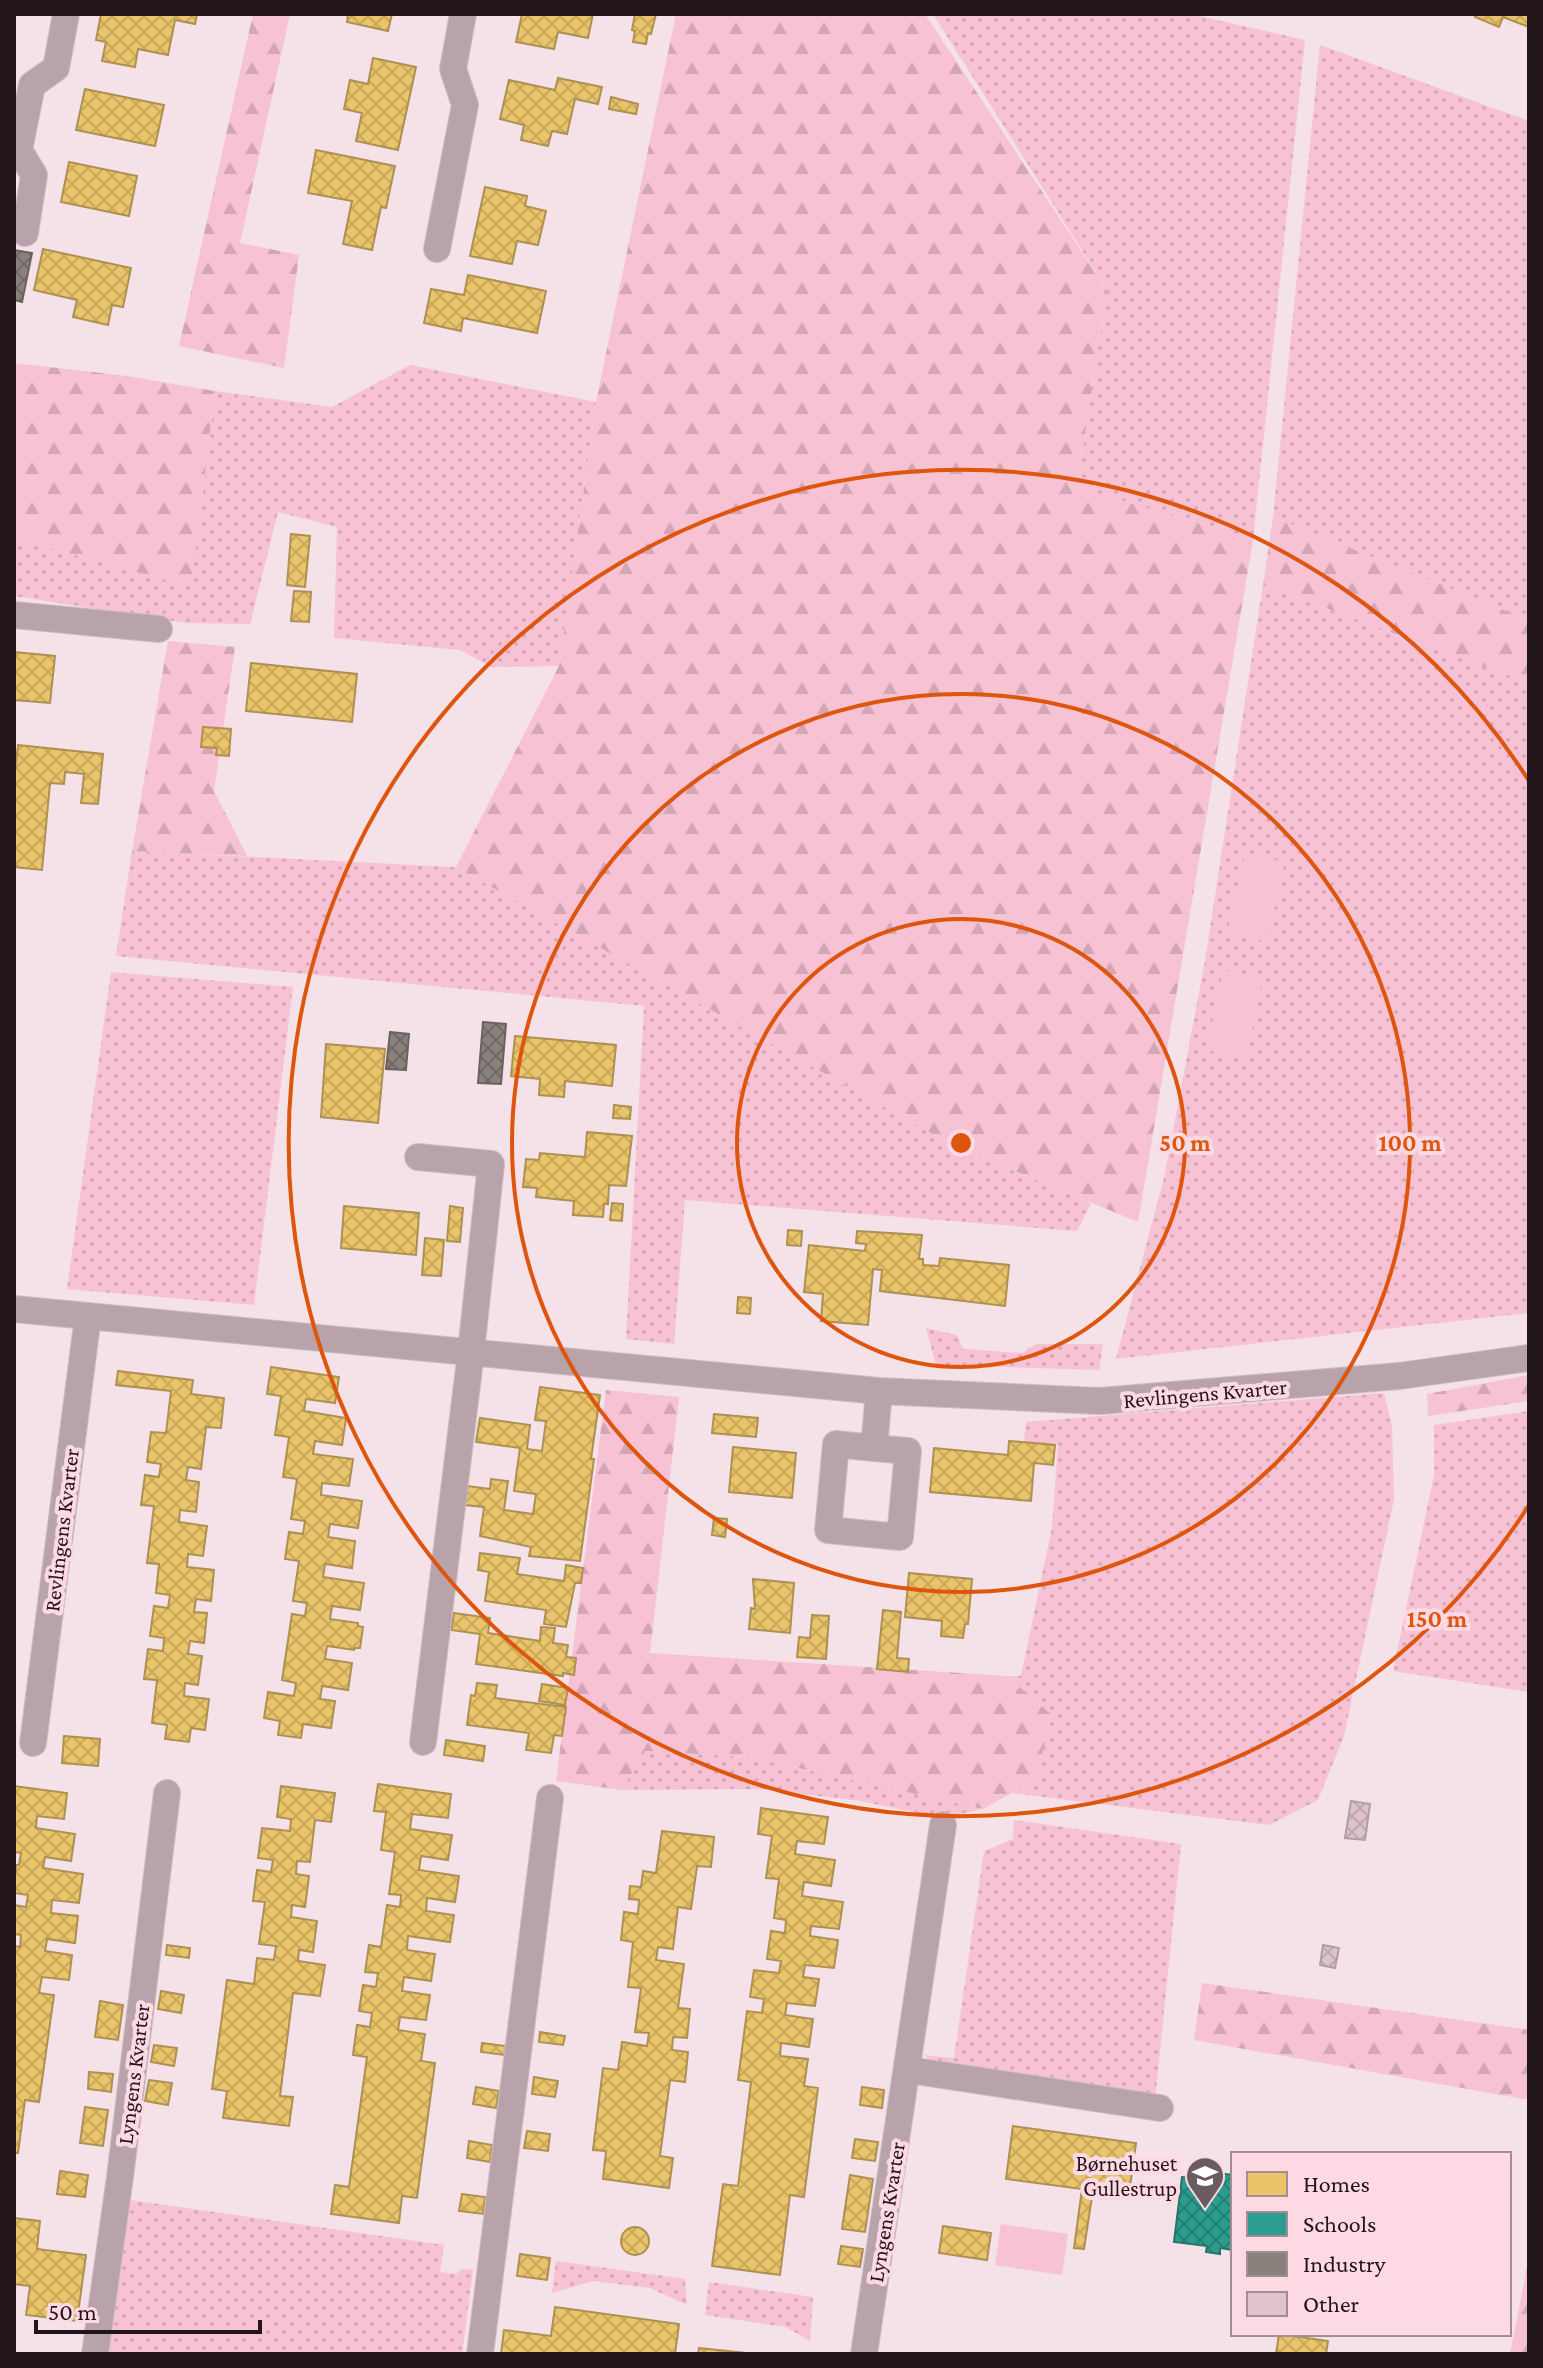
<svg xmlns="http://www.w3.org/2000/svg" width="1543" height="2368" font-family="'Crimson Pro',serif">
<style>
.green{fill:url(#green-dots)}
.forest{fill:url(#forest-firs)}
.pitch{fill:#f6c2d4}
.homes{fill:url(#homes-cross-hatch);stroke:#ad9052;stroke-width:2}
.schools{fill:url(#schools-cross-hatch);stroke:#28746c;stroke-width:2}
.industry{fill:url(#industry-cross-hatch);stroke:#6b615f;stroke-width:2}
.building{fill:url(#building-cross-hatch);stroke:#ae9fa4;stroke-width:2}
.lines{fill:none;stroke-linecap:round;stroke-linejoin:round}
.street-casing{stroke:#cdbec4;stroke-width:28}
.street{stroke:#b9a3ab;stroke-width:26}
.ring{fill:none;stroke:#de560d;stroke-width:4}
.labels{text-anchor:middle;stroke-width:8;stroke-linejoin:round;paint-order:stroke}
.street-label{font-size:22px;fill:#22151a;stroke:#fdd9e4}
.poi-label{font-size:22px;fill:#22151a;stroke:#fdd9e4;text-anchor:end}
.centre{fill:#de560d;stroke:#fdd9e4;stroke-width:4}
.ring-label{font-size:24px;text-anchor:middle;font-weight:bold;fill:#de560d;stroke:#fdd9e4;stroke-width:8;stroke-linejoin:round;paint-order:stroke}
</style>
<defs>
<pattern id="green-dots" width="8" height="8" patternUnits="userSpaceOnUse" patternTransform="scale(2)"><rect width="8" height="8" fill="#f6c2d4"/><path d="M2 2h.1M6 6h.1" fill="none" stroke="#d3a6b5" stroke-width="1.8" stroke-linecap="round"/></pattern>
<pattern id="forest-firs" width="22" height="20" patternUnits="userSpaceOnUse" patternTransform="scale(2)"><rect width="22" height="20" fill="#f6c2d4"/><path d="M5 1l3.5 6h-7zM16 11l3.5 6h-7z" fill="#d3a6b5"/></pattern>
<pattern id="homes-cross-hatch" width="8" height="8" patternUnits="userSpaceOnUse" patternTransform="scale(2)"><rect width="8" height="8" fill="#e9c46a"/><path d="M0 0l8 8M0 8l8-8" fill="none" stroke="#c8a85b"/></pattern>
<pattern id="schools-cross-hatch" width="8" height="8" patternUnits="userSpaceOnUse" patternTransform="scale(2)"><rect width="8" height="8" fill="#2a9d8f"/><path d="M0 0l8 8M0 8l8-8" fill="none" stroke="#247f74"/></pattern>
<pattern id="industry-cross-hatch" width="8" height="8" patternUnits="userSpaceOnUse" patternTransform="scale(2)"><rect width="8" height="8" fill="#8a817c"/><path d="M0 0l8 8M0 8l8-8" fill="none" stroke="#706865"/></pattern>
<pattern id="building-cross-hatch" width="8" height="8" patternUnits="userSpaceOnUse" patternTransform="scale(2)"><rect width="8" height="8" fill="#dec3cd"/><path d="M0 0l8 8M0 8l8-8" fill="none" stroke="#bea7af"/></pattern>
</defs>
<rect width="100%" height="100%" fill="#f5e1e8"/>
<path class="green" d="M933,14H1190L1305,40L1253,540L1077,487L1107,290Z
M1320,45L1529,121V620L1273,517Z
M410,365L596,402L559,666L492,667L460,650L334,638L337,527L278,512L250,624L186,623L14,596V538L191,587L215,391L332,407Z
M1263,585L1529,683V1313L1116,1359L1164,1178L1205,961Z
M132,851L456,867L954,1146L1091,1203L1077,1231L685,1200L674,1344L626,1339L644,1006L116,956Z
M111,972L293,987L254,1305L67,1289Z
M926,1328L957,1335L963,1349L1022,1353L1036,1344H1103L1099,1370L936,1365Z
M1384,1393L1392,1426L1394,1499L1344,1736L1318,1800L1269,1825L1013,1793L1036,1780L1052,1715L1007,1676H1021L1052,1527L1058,1445L1024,1442L1026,1422Z
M1529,1411V1692L1393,1671L1434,1475V1425Z
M644,1751L748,1757L983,1809L944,1818L860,1801L759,1789L622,1790Z
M1014,1820L1181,1844L1155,2100L944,2066L923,2055L954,2058L984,1851L1013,1839Z
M130,2200L444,2245L440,2272L456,2274L462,2269L473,2270L462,2354H109Z
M556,2261L685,2279L687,2305L650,2288L593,2281L552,2293Z
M709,2282L813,2297L810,2341L786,2327L705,2315Z"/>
<path class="forest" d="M253,14H290L240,243L299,255L284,368L179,346Z
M676,14H925L1107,290L1077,487L1253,540L1138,1222L954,1146L456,867L559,666L596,402Z
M14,363L127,376L215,391L191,587L14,538Z
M1273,517L1529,620V683L1263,585Z
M168,641L235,647L214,791L247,856L132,851Z
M1529,1375V1401L1428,1416L1427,1394Z
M606,1390L679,1397L650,1653L1007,1676L1052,1715L1036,1780L983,1809L748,1757L645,1751L622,1790L556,1781Z
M1202,1983L1529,2030V2100L1194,2040Z
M1529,2257V2354H1510Z"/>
<path class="pitch" d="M1245,853L1285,862L1267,942L1227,933Z
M1223,970L1263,978L1246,1059L1206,1050Z
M1001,2224L1068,2234L1062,2275L995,2265Z"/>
<path class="homes" d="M101,14H197L195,24L175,20L168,55L138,49L135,67L102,61L106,42L96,40Z
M348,14H392L388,31L347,22Z
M522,14H593L588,38L558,32L554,49L516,42Z
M635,14H656L651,34L648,33L646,44L633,42L635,31L632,30Z
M1476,14H1529V27L1503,17L1499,27L1475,17Z
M373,58L416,67L398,150L356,141L362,113L344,109L350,80L368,84Z
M558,78L602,87L598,104L575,99L567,134L552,131L548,146L521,140L524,125L500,119L509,80L555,90Z
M85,89L164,105L155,146L76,130Z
M611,97L638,104L636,114L609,109Z
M316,150L395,166L386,208L381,207L372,250L343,244L352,201L308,193Z
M69,162L137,176L129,216L61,202Z
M485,187L527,196L525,206L546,211L538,245L517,241L512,264L470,256Z
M43,249L131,268L123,307L112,305L108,325L73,317L77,300L34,290Z
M468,275L546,291L537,333L463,318L461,331L424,323L431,289L464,295Z
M291,534L310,536L305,587L287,585Z
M294,591L311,592L309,622L291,621Z
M14,652L55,656L50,703L14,700Z
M251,663L357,674L352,722L246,711Z
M203,727L231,729L229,756L216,755L217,748L201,747Z
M18,745L103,754L98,804L81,803L84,774L65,772L64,784L50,783L42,870L14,867V779Z
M515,1036L616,1045L612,1086L565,1081L564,1097L539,1095L540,1079L511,1076Z
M326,1044L385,1049L378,1123L321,1117Z
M614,1105L631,1107L630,1119L613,1118Z
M587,1132L632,1136L626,1186L609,1185L608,1204H604L603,1217L573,1215L574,1201L536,1197L537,1188L523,1187L526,1159L539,1160L540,1153L585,1157Z
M612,1203L623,1204L622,1221L610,1220Z
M344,1206L419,1213L416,1255L341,1248Z
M450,1206L463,1208L460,1242L447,1241Z
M788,1230L802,1231L801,1246L787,1245Z
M857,1231L922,1235L919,1259H923V1265L939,1266L940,1258L1009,1265L1005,1306L880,1291L882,1270L873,1269L868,1325L821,1321L823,1294L804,1292L809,1245L865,1251L866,1244L856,1243Z
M425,1238L444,1240L441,1276L422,1275Z
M738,1297L751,1298L750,1314L737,1313Z
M271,1367L339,1377L335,1403L306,1399L304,1411L346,1418L342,1445L315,1441L313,1454L353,1459L349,1486L322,1483L321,1495L362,1501L358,1528L330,1524L328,1537L355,1541L352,1568L325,1564L323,1577L364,1583L360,1610L332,1606L330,1619L358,1623V1626L363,1627L360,1648H355L354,1650L327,1646L325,1659L352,1663L348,1690L322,1686L320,1699L335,1701L331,1728L303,1724L301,1738L278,1735L280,1721L264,1718L268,1692L294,1696L296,1683L282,1680L292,1614L305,1616L307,1603L293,1601L299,1561L285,1559L289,1532L303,1534L305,1521L291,1519L297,1479L283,1477L289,1437L275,1435L281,1396L267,1394Z
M118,1371L193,1380L191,1394L224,1398L221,1428L206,1427L201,1469L188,1467L186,1480L199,1482L196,1512L180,1510L179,1522L207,1526L203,1556L188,1554L187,1567L214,1570L211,1601L196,1599L194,1612L207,1613L204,1643L190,1641L188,1654L202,1656L198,1685L185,1683L184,1696L209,1699L205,1730L191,1728L189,1742L165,1739L167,1725L152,1723L157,1680L144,1679L148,1649L163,1651L164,1638L150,1636L154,1606L168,1608L170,1595L156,1593L159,1564L147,1563L154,1506L141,1505L145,1475L159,1477L161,1464L147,1462L151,1432L166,1433L171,1391L116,1385Z
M540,1387L600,1395L591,1459H594L580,1561L529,1556L531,1547L480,1536L484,1507L465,1505L468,1486L490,1489L491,1479L508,1481L504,1510L533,1514L536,1494L514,1491L520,1448L476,1442L480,1418L530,1425L527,1449L542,1451L546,1421L535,1420Z
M714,1414L758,1418L756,1437L712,1433Z
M1009,1441L1055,1445L1053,1465L1034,1463L1031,1501L930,1492L934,1448L1008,1455Z
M733,1447L796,1453L792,1498L729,1492Z
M714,1518L727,1519L725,1537L712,1535Z
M480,1553L520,1558L517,1574L564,1581L566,1565L583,1568L581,1583H575L566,1627L544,1624L546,1610L485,1601L489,1572L478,1570Z
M909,1573L972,1579L968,1624H965L963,1638L941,1636L942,1621L905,1617Z
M753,1579L794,1583L790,1633L749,1629L751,1608L755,1609Z
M883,1610L901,1612L897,1658L909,1659L908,1672L877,1669Z
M454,1613L490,1618L488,1633L540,1641L541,1627L555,1628L553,1643L568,1645L566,1657L576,1658L574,1675L563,1673V1676L476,1664L480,1634L451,1630Z
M812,1615L829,1616L826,1659L797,1657L799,1637L810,1638Z
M477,1683L497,1685L495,1698L566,1707L562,1736L554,1735L551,1753L526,1750L529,1733L467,1725L471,1695L475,1696Z
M542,1684L568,1688L565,1705L539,1701Z
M64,1736L100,1739L98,1766L62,1763Z
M446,1740L485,1746L483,1761L444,1755Z
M378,1784L451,1794L448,1818L412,1814L410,1829L452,1835L448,1860L421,1856L419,1870L459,1876L455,1902L427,1898L426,1911L454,1915L450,1942L408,1936L407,1950L435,1954L431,1981L404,1977L402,1991L430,1995L426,2020L400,2017L398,2030L425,2034L421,2061L435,2063L417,2198L402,2196L399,2223L331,2214L335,2185L349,2187L367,2057L353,2055L357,2025L370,2027L372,2013L359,2011L363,1985L376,1987L378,1973L365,1972L369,1945L381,1947L387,1905L400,1907L401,1895L389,1894L395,1852L381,1850L386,1812L374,1811Z
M14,1786L67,1793L64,1819L37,1816L36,1828L75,1834L71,1861L45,1857L43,1868L83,1874L79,1903L52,1900L51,1913L78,1916L75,1943L47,1939L45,1951L72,1955L69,1980L42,1977L39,1993L54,1995L39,2102L25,2100L18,2153H14V1988L16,1974H14V1946L20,1947L21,1935L14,1934V1905L26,1907L28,1895L14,1893L16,1865H19L21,1853L14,1852Z
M281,1786L335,1793L331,1822L315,1820L310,1862L297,1861L296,1874L309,1876L305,1907L292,1905L291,1917L317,1921L313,1952L299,1950L298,1961L325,1965L320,1996L293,1993L280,2096L293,2097L289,2126L223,2118L227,2091L212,2089L227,1980L254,1984L257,1958L274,1960L276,1946L259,1944L265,1902L253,1901L257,1870L271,1872L273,1860L258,1858L262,1828L290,1831L291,1819L277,1817Z
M761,1808L828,1817L824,1844L797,1841L795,1854L835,1860L831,1886L804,1882L802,1896L843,1902L839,1929L811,1926L810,1936L838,1940L834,1968L805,1965L803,1977L819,1979L815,2006L787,2003L785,2015L813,2019L809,2047L781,2043L780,2056L808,2059L804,2086L818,2088L804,2197L790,2195L780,2275L712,2266L723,2184L738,2186L751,2082L738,2080L747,2011L762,2013L764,1999L750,1997L754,1970L779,1973L781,1961L767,1959L771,1931L785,1933L786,1920L774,1918L779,1879L766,1878L772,1836L758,1834Z
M662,1831L714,1837L711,1867L697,1866L691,1909L678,1907L673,1949L658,1947L656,1960L684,1964L678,2008L690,2009L687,2038L673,2037L672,2050L688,2052L685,2082L670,2080L660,2156L673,2158L669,2188L603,2179L606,2151L593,2150L603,2068L618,2070L622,2042L647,2046L649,2033L635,2032L641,1988L628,1987L633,1942L621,1940L624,1912L638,1914L639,1900L629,1899L630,1886L641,1887L643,1871L656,1873Z
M167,1945L190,1948L189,1958L166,1955Z
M161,1991L184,1995L181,2013L158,2009Z
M100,2001L123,2005L118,2040L95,2037Z
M540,2032L565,2036L563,2045L539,2042Z
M482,2043L506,2046L504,2055L481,2052Z
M154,2045L177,2048L174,2066L151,2062Z
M89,2072L113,2074L111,2092L88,2089Z
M534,2077L558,2081L555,2097L532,2094Z
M149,2080L172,2083L168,2105L145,2101Z
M476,2087L499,2091L496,2108L473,2104Z
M862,2087L884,2090L882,2108L860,2105Z
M85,2107L108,2110L103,2146L80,2143Z
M1013,2126L1136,2143L1129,2194L1093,2190L1084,2249L1074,2248L1082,2189L1006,2179Z
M527,2131L550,2134L548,2151L524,2148Z
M855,2139L878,2142L875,2161L852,2158Z
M469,2141L492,2145L490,2162L467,2158Z
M60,2171L88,2175L85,2197L57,2194Z
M850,2175L873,2179L865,2232L842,2229Z
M462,2194L485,2197L483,2214L459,2211Z
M14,2218L40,2221L37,2249L86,2255L77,2321L26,2315L30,2286L14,2284Z
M943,2226L991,2233L987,2260L939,2253Z
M621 2241a14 14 0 1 1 28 0a14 14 0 1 1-28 0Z
M841,2246L863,2249L860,2267L838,2264Z
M520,2254L550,2258L547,2280L517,2276Z
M555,2307L679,2324L675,2354H501L504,2330L551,2336Z
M1279,2334L1328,2341L1326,2354H1276Z
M699,2348L756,2354H698Z"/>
<path class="schools" d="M1192,2169L1233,2175V2250L1220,2248V2254L1206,2252L1207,2246L1174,2242L1182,2177L1191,2178Z"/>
<path class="industry" d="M14,250L32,253L22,302L14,300Z
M483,1022L506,1024L501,1084L478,1083Z
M390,1032L409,1034L406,1070L386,1069Z"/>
<path class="building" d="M1351,1801L1370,1804L1365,1840L1345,1838Z
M1323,1945L1339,1948L1335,1968L1320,1965Z"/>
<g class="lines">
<defs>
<path id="street" d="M25,233L34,175L19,150L32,85L56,68L66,14
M437,249L465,105L453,69L463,14
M14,615L159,629
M418,1157L491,1164L471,1352L423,1742
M14,1309L879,1391L1100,1401L1399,1376L1529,1358
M874,1448L836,1444L828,1530L900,1537L908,1451L874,1448L879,1391
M33,1743L88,1316
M909,2070L1160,2108
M95,2354L120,2177L167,1793
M480,2354L550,1798
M864,2354L943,1825"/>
</defs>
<use href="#street" class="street-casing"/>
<use href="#street" class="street"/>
</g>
<g class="ring">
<circle cx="961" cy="1143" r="224"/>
<circle cx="961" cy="1143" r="449"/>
<path d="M1529 1505A673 673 0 1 1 1529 781"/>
</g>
<defs>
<symbol id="school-pin" viewBox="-11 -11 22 30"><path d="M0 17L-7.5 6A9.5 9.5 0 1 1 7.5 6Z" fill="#6c5c62" stroke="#fdd9e4"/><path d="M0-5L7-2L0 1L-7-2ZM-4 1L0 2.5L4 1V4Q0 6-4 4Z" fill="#fff"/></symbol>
</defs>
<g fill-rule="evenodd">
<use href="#school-pin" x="1183" y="2154" width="44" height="60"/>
</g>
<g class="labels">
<g class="street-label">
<text transform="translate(1205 1393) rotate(-5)" y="8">Revlingens Kvarter</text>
<text transform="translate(61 1530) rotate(-83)" y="8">Revlingens Kvarter</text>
<text transform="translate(133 2074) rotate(-83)" y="8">Lyngens Kvarter</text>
<text transform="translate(886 2212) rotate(-81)" y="8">Lyngens Kvarter</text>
</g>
<g class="poi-label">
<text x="1177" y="2171">Børnehuset<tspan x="1177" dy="25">Gullestrup</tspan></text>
</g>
</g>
<circle cx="961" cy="1143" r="12" class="centre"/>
<g class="ring-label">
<text x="1185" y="1151">50 m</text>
<text x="1410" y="1151">100 m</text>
<text x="1437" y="1627">150 m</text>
</g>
<rect width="1543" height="2368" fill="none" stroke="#22151a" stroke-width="32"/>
<rect x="1231" y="2152" width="280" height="184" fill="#fdd9e4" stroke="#a58b93" stroke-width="2"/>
<rect x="1247" y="2172" width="40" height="24" fill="#e9c46a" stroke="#a58b93" stroke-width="2"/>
<text x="1303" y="2192" font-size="24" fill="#22151a">Homes</text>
<rect x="1247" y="2212" width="40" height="24" fill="#2a9d8f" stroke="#a58b93" stroke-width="2"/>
<text x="1303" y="2232" font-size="24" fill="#22151a">Schools</text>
<rect x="1247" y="2252" width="40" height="24" fill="#8a817c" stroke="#a58b93" stroke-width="2"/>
<text x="1303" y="2272" font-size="24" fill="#22151a">Industry</text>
<rect x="1247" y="2292" width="40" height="24" fill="#dec3cd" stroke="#a58b93" stroke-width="2"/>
<text x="1303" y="2312" font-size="24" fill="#22151a">Other</text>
<path d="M36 2320v12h224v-12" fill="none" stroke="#22151a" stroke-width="4"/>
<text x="48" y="2320" font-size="24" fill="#22151a" stroke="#fdd9e4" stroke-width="6" paint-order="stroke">50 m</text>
</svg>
